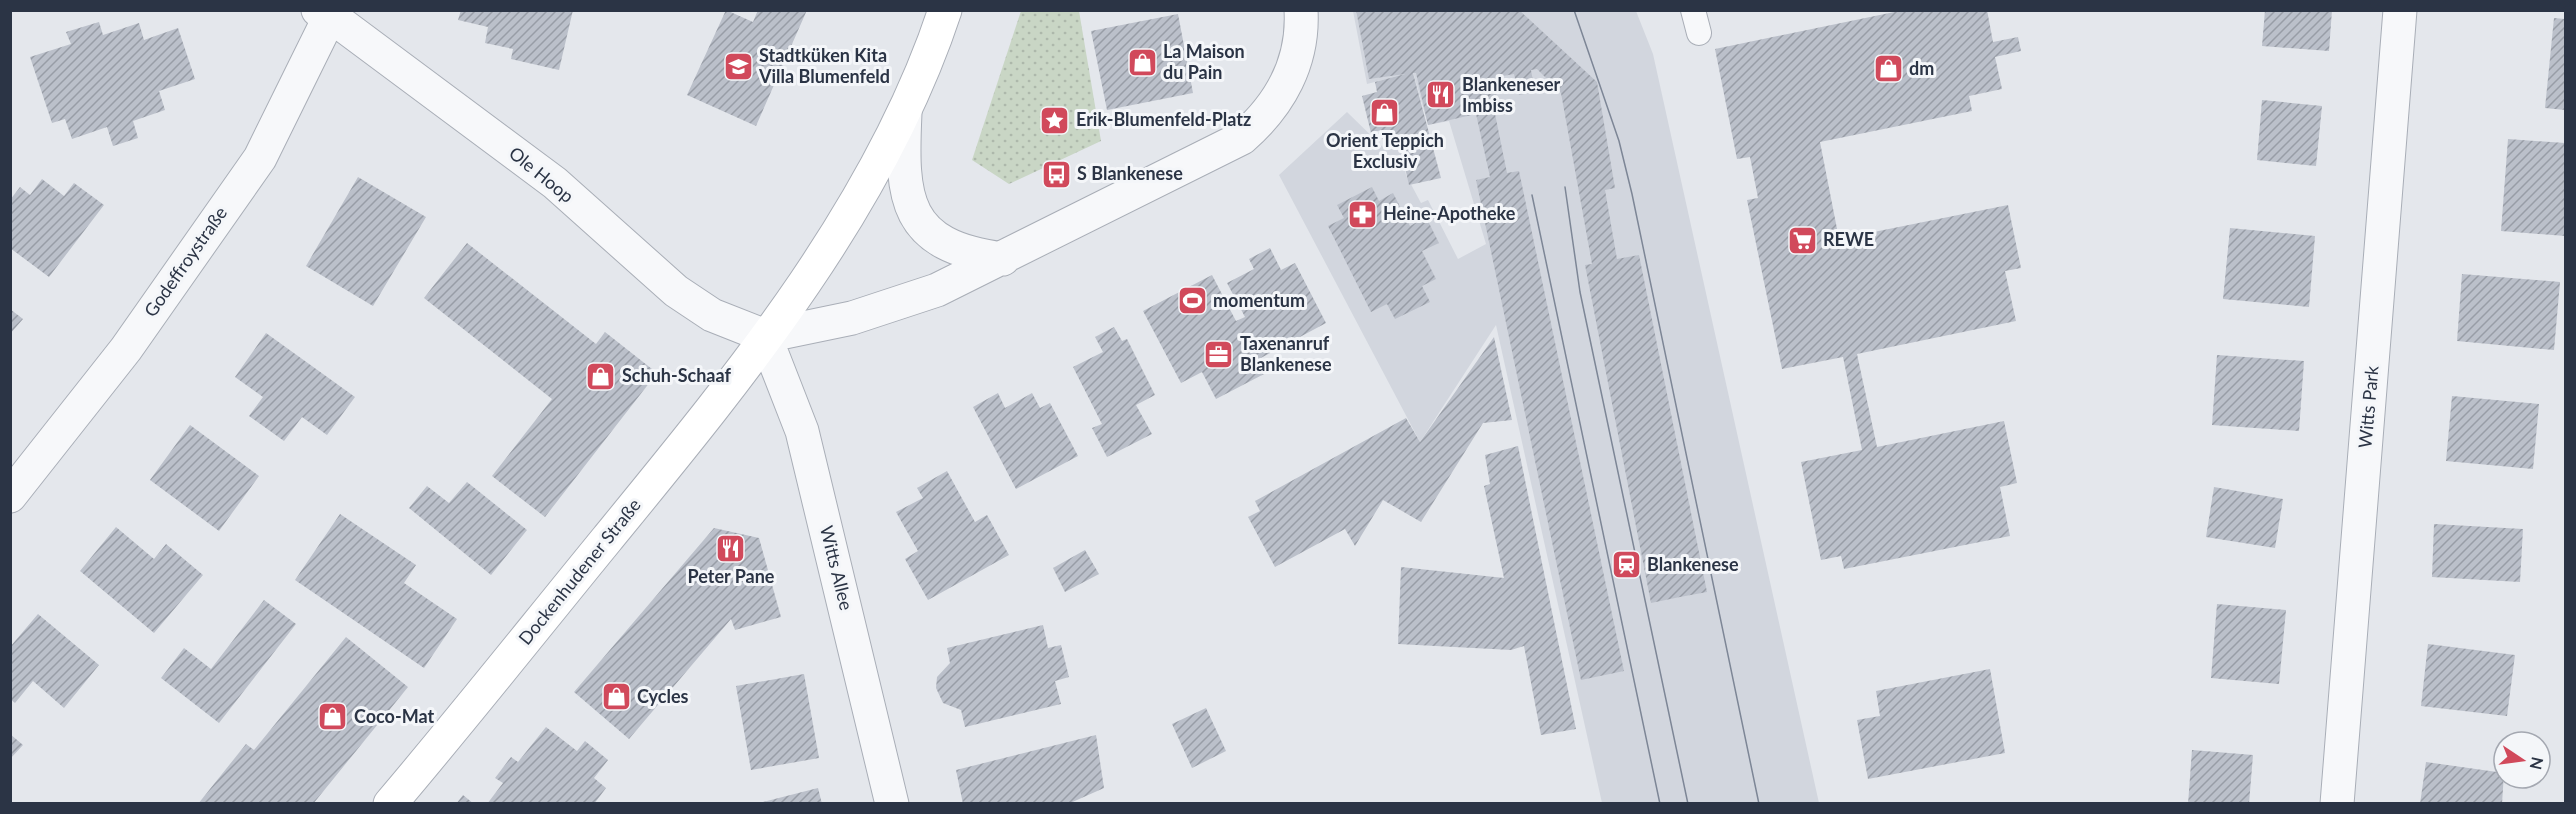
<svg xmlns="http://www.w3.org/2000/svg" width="2576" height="814" font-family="Lato,sans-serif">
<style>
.built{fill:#d2d6de}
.grass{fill:url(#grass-dots)}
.building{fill:url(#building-hatch)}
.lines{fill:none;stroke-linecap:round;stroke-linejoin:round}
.service-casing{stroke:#a9aeb7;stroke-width:26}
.minor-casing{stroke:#a9aeb7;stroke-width:35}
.secondary-casing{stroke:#a9aeb7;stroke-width:35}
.service{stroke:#f7f8fa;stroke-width:24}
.minor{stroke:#f7f8fa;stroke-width:33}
.secondary{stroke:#fff;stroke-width:33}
.tram{stroke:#7d8696;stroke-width:1.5}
.labels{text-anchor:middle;stroke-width:6;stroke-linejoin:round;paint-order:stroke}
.poi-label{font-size:18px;font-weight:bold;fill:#2b3445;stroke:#f4f6f9;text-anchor:start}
.street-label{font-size:18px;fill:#2b3445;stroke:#f4f6f9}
</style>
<defs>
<pattern id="grass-dots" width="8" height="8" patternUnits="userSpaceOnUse" patternTransform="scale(1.5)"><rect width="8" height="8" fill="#c9d6c5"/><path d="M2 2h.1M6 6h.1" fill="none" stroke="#adb8ab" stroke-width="1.8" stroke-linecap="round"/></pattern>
<pattern id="building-hatch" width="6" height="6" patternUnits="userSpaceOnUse" patternTransform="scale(1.5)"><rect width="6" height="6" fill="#bbc0ca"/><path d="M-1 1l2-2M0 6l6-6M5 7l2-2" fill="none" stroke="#989da6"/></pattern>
</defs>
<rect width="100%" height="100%" fill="#e4e7ec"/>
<path class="built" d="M1353,11H1636L1653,54L1819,803H1602L1496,325L1420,442L1279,175L1347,112L1386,150L1400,146L1406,175L1421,203L1428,200L1458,259L1486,244L1449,121L1428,125L1413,72L1367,84Z"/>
<path class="grass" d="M1021,11H1079L1101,141L1009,184L972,160Z"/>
<path class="building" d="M461,10H573L559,70L511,59L513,49L485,43L488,27L458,20Z
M726,10L753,22L758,10H807L756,126L687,95Z
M1356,10H1519L1597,82L1615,188L1605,190L1617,259L1639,255L1707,592L1680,597L1651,603L1585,265L1592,264L1561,93L1537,69L1531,70L1535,92L1519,95L1514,74L1503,76L1493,104L1507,173L1519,171L1624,671L1581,680L1476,180L1490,177L1476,114L1428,125L1416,73H1413L1441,178L1409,185L1400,146L1385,150L1381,130L1371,133L1362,96L1377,92L1375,82L1405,74L1369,79Z
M1904,10H1987L1993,42L2018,37L2021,51L1995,57L2002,89L1969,96L1972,111L1820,142L1839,239L2008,205L2021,268L2005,271L2016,321L1857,354L1877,447L2004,421L2017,483L2000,487L2010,536L1844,569L1841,556L1821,560L1801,462L1862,450L1843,357L1782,369L1747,200L1758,198L1750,157L1737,159L1715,49Z
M2265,10H2332L2329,51L2262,46Z
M1178,14L1193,93L1107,110L1091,31Z
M2554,18L2565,19V110L2545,108Z
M99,22L103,35L139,23L144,40L178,28L195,79L159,91L165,110L133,121L138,138L113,146L107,127L72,139L65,119L52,123L30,57L71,44L66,32Z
M2262,100L2322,106L2316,166L2257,160Z
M2508,139L2565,143V236L2501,231Z
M358,177L426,217L373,306L306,266Z
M42,179L64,196L74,183L104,205L49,277L10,248V200L20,187L30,195Z
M1372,187L1379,201L1393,193L1410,226L1426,217L1439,243L1422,251L1436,279L1422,286L1430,302L1395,319L1387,304L1371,312L1328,226L1344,218L1337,205Z
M2230,228L2315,236L2309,307L2223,299Z
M467,243L596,344L605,332L657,373L545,517L492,476L552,399L424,298Z
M1270,248L1281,270L1295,263L1326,323L1257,360L1264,374L1216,399L1202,372L1181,383L1143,311L1212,275L1236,321L1245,317L1227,283L1254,269L1249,259Z
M2462,274L2560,282L2554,350L2457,341Z
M10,309L23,319L10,334Z
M1114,327L1122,341L1127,339L1155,395L1136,405L1152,434L1107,457L1092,428L1102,424L1073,367L1103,352L1095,337Z
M266,333L355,397L327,435L302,417L284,441L249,416L263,397L235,377Z
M1494,337L1512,420L1483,423L1421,522L1383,500L1355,546L1345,529L1275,567L1248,517L1260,511L1255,501L1406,418L1420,442Z
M2217,355L2304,361L2299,431L2212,425Z
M998,393L1005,408L1032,393L1040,408L1050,403L1078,456L1016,489L973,407Z
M2452,396L2539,404L2533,469L2446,461Z
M190,425L259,476L219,531L150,480Z
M1518,446L1576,729L1541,735L1524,646L1511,650L1398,644L1401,567L1504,578L1484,486L1490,484L1485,455Z
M947,471L975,522L987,515L1009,555L928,600L905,559L918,551L896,512L923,498L917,488Z
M467,482L527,530L491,575L409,508L427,486L449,503Z
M2214,487L2283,499L2275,548L2206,537Z
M340,514L416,565L404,583L457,619L424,668L295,580Z
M2434,524L2523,529L2520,582L2432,577Z
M116,527L154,559L166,544L203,575L154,633L80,571Z
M714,528L759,538L781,617L735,630L731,619L629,739L574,692Z
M1085,550L1099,574L1065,592L1053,568Z
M264,600L296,624L219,723L161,678L184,648L211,669Z
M2217,604L2286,610L2279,684L2211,678Z
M38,614L99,665L64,708L33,681L15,703L10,699V647Z
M1043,625L1048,648L1061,645L1069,677L1055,681L1061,704L965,727L961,710L943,703L936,688L937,677L950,663L947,648Z
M346,637L408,687L313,804H198L246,744L254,750Z
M2428,644L2515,655L2507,716L2421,706Z
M1990,669L2005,753L1868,779L1857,720L1880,716L1876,691Z
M804,674L819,758L751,770L736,686Z
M1206,708L1226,751L1192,768L1172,724Z
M546,727L577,751L585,741L608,760L594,778L606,788L594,804H487L503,783L495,778L511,757L518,762Z
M10,734L23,745L10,759Z
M1096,735L1104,788L1068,804H963L956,770Z
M2192,750L2253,755L2249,804H2188Z
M2426,762L2504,773L2502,804H2420Z
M818,788L822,804H759V803Z
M463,795L474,804H456Z"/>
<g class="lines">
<defs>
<path id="service" d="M1693,10L1699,33"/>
<path id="minor" d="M318,10L332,17L555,183L676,291L712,315L765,336
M905,113C901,199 903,246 1003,259
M765,336L852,318L937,290L1242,138C1280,105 1304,62 1301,10
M765,336L802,431L892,804
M10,496L126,349L260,158L333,10
M2337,804L2400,10"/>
<path id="secondary" d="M390,804C464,717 535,627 607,539C737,380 880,208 945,10"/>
</defs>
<use href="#service" class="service-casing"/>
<use href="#minor" class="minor-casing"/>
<use href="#secondary" class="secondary-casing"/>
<use href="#service" class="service"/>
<use href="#minor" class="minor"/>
<use href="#secondary" class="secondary"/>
<path class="tram" d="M1574,10L1619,141L1632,194L1759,804
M1565,187L1580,292L1688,804
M1532,195L1660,804"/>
</g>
<defs>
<symbol id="shop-square" viewBox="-11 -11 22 22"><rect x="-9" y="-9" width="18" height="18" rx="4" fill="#d1495b" stroke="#f4f6f9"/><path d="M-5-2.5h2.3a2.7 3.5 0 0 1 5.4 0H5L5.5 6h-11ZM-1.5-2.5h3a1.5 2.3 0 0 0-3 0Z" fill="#fff"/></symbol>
<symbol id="school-square" viewBox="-11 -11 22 22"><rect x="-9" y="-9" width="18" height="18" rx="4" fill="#d1495b" stroke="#f4f6f9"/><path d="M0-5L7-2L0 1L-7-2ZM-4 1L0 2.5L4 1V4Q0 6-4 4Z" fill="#fff"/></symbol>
<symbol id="restaurant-square" viewBox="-11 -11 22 22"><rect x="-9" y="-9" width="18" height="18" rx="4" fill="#d1495b" stroke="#f4f6f9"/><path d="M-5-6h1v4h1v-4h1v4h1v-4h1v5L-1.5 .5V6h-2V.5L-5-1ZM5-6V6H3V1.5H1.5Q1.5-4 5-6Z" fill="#fff"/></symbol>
<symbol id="sight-square" viewBox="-11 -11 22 22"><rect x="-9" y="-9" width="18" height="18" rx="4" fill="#d1495b" stroke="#f4f6f9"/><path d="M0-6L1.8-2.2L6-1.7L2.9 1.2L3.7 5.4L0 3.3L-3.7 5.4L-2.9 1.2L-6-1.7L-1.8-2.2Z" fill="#fff"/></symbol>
<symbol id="bus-square" viewBox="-11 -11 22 22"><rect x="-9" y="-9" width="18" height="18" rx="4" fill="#d1495b" stroke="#f4f6f9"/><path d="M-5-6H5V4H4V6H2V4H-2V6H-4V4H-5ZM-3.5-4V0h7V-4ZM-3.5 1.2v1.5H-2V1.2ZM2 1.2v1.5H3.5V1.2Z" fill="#fff"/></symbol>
<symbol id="pharmacy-square" viewBox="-11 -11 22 22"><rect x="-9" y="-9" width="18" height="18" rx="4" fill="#d1495b" stroke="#f4f6f9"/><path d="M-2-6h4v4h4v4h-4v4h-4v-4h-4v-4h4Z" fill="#fff"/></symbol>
<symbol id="supermarket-square" viewBox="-11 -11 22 22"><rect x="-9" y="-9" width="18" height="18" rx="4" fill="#d1495b" stroke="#f4f6f9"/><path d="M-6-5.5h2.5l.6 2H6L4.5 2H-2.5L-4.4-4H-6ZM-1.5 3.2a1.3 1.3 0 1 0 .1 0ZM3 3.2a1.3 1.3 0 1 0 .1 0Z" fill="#fff"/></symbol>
<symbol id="stadium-square" viewBox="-11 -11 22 22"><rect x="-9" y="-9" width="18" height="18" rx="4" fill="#d1495b" stroke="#f4f6f9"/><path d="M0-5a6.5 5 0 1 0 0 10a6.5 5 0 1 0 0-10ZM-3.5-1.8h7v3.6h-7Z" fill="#fff"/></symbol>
<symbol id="office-square" viewBox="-11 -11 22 22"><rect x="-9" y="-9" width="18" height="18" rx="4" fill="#d1495b" stroke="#f4f6f9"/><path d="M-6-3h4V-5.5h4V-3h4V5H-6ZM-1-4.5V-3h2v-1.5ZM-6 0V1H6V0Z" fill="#fff"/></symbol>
<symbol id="station-square" viewBox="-11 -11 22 22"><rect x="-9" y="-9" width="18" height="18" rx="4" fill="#d1495b" stroke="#f4f6f9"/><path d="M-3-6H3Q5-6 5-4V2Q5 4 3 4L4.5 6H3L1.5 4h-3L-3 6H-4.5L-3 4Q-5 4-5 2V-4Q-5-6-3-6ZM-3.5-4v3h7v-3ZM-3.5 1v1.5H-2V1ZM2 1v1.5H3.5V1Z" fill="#fff"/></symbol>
</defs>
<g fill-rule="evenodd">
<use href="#shop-square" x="1126" y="46" width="33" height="33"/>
<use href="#school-square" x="722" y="50" width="33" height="33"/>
<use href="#shop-square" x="1872" y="52" width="33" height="33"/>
<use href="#restaurant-square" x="1424" y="78" width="33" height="33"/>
<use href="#shop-square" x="1368" y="96" width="33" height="33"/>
<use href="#sight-square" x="1038" y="104" width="33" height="33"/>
<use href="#bus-square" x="1040" y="158" width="33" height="33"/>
<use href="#pharmacy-square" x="1346" y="198" width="33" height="33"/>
<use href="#supermarket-square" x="1786" y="224" width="33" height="33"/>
<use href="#stadium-square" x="1176" y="284" width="33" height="33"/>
<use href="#office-square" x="1202" y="338" width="33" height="33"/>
<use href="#shop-square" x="584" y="360" width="33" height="33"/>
<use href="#restaurant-square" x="714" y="532" width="33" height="33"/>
<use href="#station-square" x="1610" y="548" width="33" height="33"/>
<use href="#shop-square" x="600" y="680" width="33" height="33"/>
<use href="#shop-square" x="316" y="700" width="33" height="33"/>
</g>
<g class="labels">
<g class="poi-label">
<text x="1163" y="58">La Maison<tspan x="1163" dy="21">du Pain</tspan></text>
<text x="759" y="62">Stadtküken Kita<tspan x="759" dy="21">Villa Blumenfeld</tspan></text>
<text x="1909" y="75">dm</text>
<text x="1462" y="91">Blankeneser<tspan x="1462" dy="21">Imbiss</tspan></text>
<text x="1076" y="126">Erik-Blumenfeld-Platz</text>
<text x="1385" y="147" text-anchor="middle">Orient Teppich<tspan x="1385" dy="21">Exclusiv</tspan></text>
<text x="1077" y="180">S Blankenese</text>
<text x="1383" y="220">Heine-Apotheke</text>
<text x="1823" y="246">REWE</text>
<text x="1213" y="307">momentum</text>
<text x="1240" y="350">Taxenanruf<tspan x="1240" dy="21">Blankenese</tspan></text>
<text x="622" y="382">Schuh-Schaaf</text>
<text x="1647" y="571">Blankenese</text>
<text x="731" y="583" text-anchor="middle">Peter Pane</text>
<text x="637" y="703">Cycles</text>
<text x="354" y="723">Coco-Mat</text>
</g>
<g class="street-label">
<text transform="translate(541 175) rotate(39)" y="6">Ole Hoop</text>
<text transform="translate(186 262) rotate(-55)" y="6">Godeffroystraße</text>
<text transform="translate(2369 407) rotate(-85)" y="6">Witts Park</text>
<text transform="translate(836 568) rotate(76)" y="6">Witts Allee</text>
<text transform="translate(580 572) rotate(-51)" y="6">Dockenhudener Straße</text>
</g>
</g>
<rect width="2576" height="814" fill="none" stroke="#2b3445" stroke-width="24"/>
<g transform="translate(2522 760) rotate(103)"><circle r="28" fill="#f4f6f9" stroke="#a4a8b1" stroke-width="1.5"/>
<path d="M0-4.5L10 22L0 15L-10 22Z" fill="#d1495b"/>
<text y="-9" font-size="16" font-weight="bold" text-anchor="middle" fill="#2b3445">N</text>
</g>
</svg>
